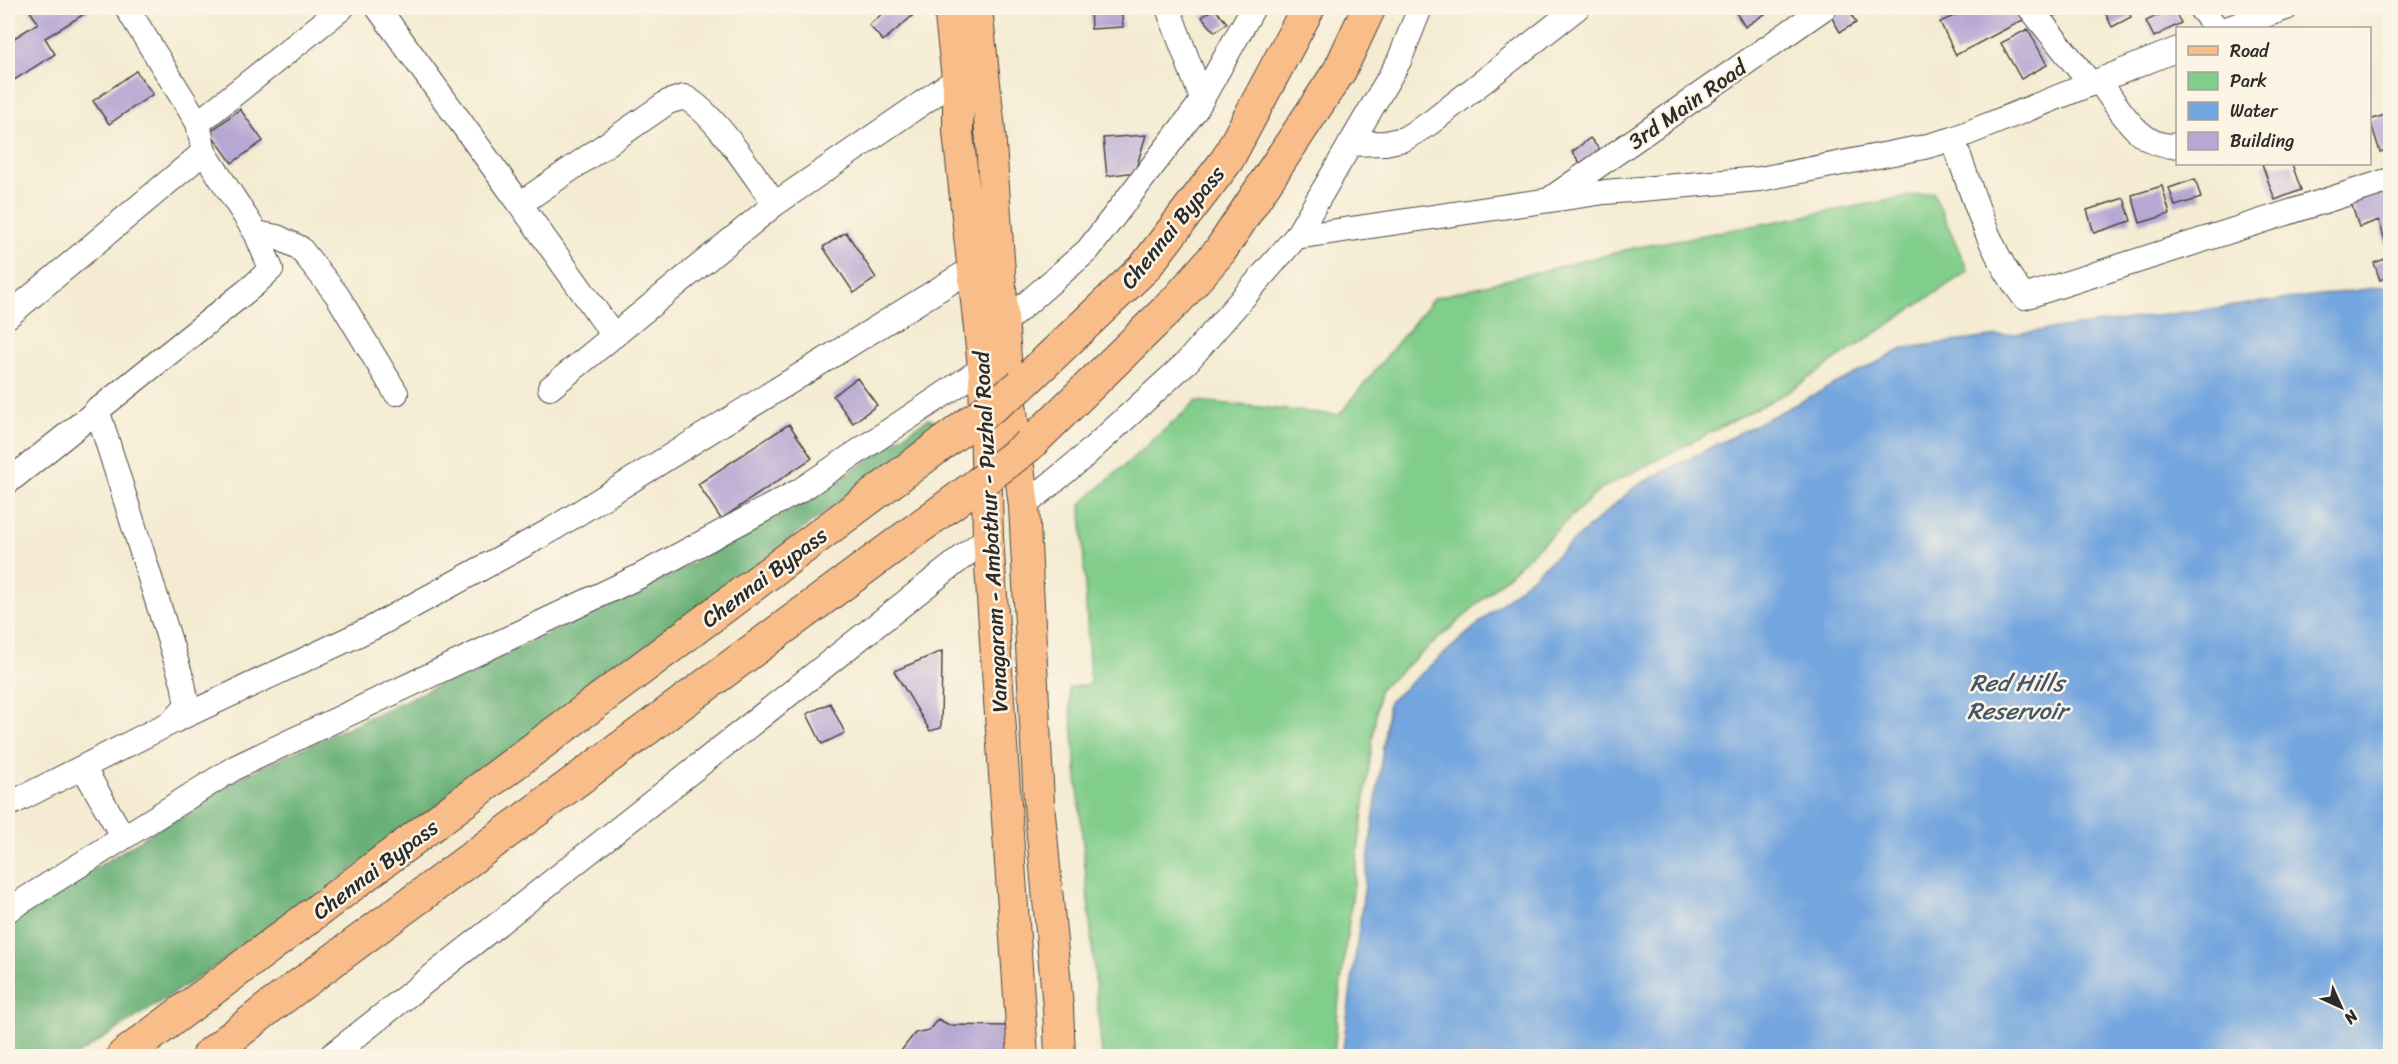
<svg xmlns="http://www.w3.org/2000/svg" width="2398" height="1064" font-family="Sriracha,sans-serif">
<style>
.green{fill:#81cd8b;stroke:#567c5b;stroke-width:1.5}
.forest{fill:#68b077;stroke:#4a6e51;stroke-width:1.5}
.water{fill:#73a5de;stroke:#4f6884;stroke-width:1.5}
.building{fill:#b7a8d3}
.lines{fill:none;stroke-linecap:round;stroke-linejoin:round}
.minor-casing{stroke:#494844;stroke-width:26}
.major-casing{stroke:#494844;stroke-width:32}
.highway-casing{stroke:#494844;stroke-width:35}
.minor{stroke:#fff;stroke-width:24}
.major{stroke:#f8bd89;stroke-width:30}
.highway{stroke:#f8bd89;stroke-width:33}
.highway-bridge-casing{stroke:#494844;stroke-width:35;stroke-linecap:butt}
.highway-bridge{stroke:#f8bd89;stroke-width:33}
.labels{text-anchor:middle;stroke-width:5;stroke-linejoin:round;paint-order:stroke}
.street-label{font-size:22px;fill:#2b2b2b;stroke:#fcf5e5}
.water-label{font-size:24px;font-style:italic;fill:#44566a;stroke:#fcf5e5}
</style>
<rect width="100%" height="100%" fill="#fcf5e5"/>
<filter id="ink" filterUnits="userSpaceOnUse"><feTurbulence type="fractalNoise" baseFrequency=".0167" numOctaves="2"/><feDisplacementMap in="SourceGraphic" scale="12" xChannelSelector="R" yChannelSelector="G"/><feConvolveMatrix kernelMatrix="1 2 1 2 8 2 1 2 1" color-interpolation-filters="sRGB"/></filter>
<filter id="wash" filterUnits="userSpaceOnUse"><feTurbulence type="fractalNoise" baseFrequency=".008" numOctaves="4" result="noise"/><feDisplacementMap in="SourceGraphic" scale="24" xChannelSelector="R" yChannelSelector="G"/><feGaussianBlur stdDeviation="1.35" result="paint"/><feColorMatrix in="noise" values="0 0 0 0 0 0 0 0 0 0 0 0 0 0 0 0 0 1.4 0 .05"/><feComposite in="paint" operator="in"/></filter>
<g filter="url(#wash)">
<rect width="100%" height="100%" fill="#f4ebd2"/>
<path class="green" d="M1933,192L1968,271L1788,392L1601,489L1460,620L1379,690L1339,998L1334,1056H1102L1069,688L1090,684L1081,504L1197,401L1339,415L1434,298L1634,248Z"/>
<path class="forest" d="M927,419L945,422L270,931L76,1056H8V923L243,776L647,588L808,501Z"/>
<path class="water" d="M2390,286V1056H1342L1389,702L1636,486L1905,348Z"/>
<g id="blocks">
<path class="building" d="M28,8H94L45,38L55,54L8,84V42L38,23Z
M889,8H916L918,11L883,41L869,25Z
M1090,8H1121L1123,27L1091,29Z
M1214,8L1227,23L1215,32L1202,17Z
M1741,8H1769L1771,10L1745,27L1735,11Z
M1826,8H1848L1856,23L1840,32Z
M1971,8H2014L2025,19L1956,55L1940,22Z
M2038,8H2070L2044,20Z
M2103,8H2127L2131,17L2112,27Z
M2173,8L2181,23L2154,37L2146,21Z
M2028,29L2047,65L2021,79L2001,43Z
M136,71L153,94L109,124L93,101Z
M240,109L263,141L232,163L210,132Z
M2390,113V149L2380,152L2370,120Z
M1146,135L1135,172L1107,176L1103,138Z
M1590,138L1600,150L1581,164L1572,152Z
M2262,164H2292L2301,190L2275,200Z
M2195,179L2201,198L2175,206L2169,188Z
M2162,186L2170,214L2140,223L2132,195Z
M2390,190V247L2387,248L2379,220L2359,227L2350,200Z
M2124,198L2131,221L2094,233L2087,210Z
M846,232L876,278L854,293L823,247Z
M2390,257V276L2380,280L2374,263Z
M857,378L877,405L853,423L833,396Z
M789,424L812,458L721,519L698,484Z
M942,651L941,728L930,731L894,671Z
M830,703L845,733L822,744L807,714Z
M938,1019L949,1025L1009,1026L1011,1056H897L915,1033L929,1030Z"/>
</g>
</g>
<g filter="url(#ink)">
<use href="#blocks" fill-opacity="0" stroke="#494844" stroke-width="1.5"/>
<g class="lines">
<defs>
<path id="minor" d="M378,8L520,204L668,102L684,97C715,113 753,174 775,204L957,79
M1168,8L1202,99
M2030,8L2091,84
M2200,8L2217,28
M2229,28L2286,8
M2099,81C2118,106 2141,152 2178,145
M198,123L342,8
M1953,139C1973,194 1988,251 2024,297L2390,180
M1350,144L1385,143L1404,139L1430,123L1577,8
M1553,197L1824,8
M520,204L614,336
M256,233L277,237L300,248L337,295L396,393
M1296,237L1605,192L1760,179L1924,147L1953,139L2178,49
M8,316L204,152
M991,332L1003,324L1088,250L1197,108L1253,8
M550,388L775,204
M8,482L254,285L271,269L256,233L204,152L198,123L127,8
M1024,506L1081,459L1187,362L1296,237L1399,61L1420,8
M172,722L374,627L548,532L973,268
M83,767L123,837
M8,805L172,722L187,705L183,683L97,409
M8,910L236,767L638,577L799,491L983,368
M331,1056L988,537"/>
<path id="major" d="M949,8L958,87V132L984,376L988,537L1023,1056
M977,8L990,130L1007,373L1024,506L1039,803L1058,1007L1060,1056"/>
<path id="highway" d="M1020,386L1145,267L1227,160L1308,8
M1028,446L1177,300L1220,251L1340,70L1369,8
M123,1056L975,419
M208,1056L270,1007L978,484"/>
</defs>
<use href="#minor" class="minor-casing"/>
<use href="#major" class="major-casing"/>
<use href="#highway" class="highway-casing"/>
<use href="#minor" class="minor"/>
<use href="#major" class="major"/>
<use href="#highway" class="highway"/>
<defs>
<path id="highway-bridge" d="M975,419L1020,386
M978,484L1028,446"/>
</defs>
<use href="#highway-bridge" class="highway-bridge-casing"/>
<use href="#highway-bridge" class="highway-bridge"/>
</g>
</g>
<g class="labels">
<g class="street-label">
<text transform="translate(1687 104) rotate(-35)" y="8">3rd Main Road</text>
<text transform="translate(1172 227) rotate(-51)" y="8">Chennai Bypass</text>
<text transform="translate(990 532) rotate(-93)" y="8">Vanagaram - Ambathur - Puzhal Road</text>
<text transform="translate(764 577) rotate(-37)" y="8">Chennai Bypass</text>
<text transform="translate(375 869) rotate(-37)" y="8">Chennai Bypass</text>
</g>
<g class="water-label">
<text x="2017" y="691">Red Hills<tspan x="2017" dy="28">Reservoir</tspan></text>
</g>
</g>
<rect width="2398" height="1064" fill="none" stroke="#fcf5e5" stroke-width="30"/>
<rect x="2176" y="27" width="195" height="138" fill="#fcf5e5" stroke="#a8a49b" stroke-width="1.5"/>
<rect x="2188" y="46" width="30" height="9" fill="#f8bd89" stroke="#a8a49b" stroke-width="1.5"/>
<text x="2230" y="57" font-size="18" fill="#2b2b2b">Road</text>
<rect x="2188" y="72" width="30" height="18" fill="#81cd8b" stroke="#a8a49b" stroke-width="1.5"/>
<text x="2230" y="87" font-size="18" fill="#2b2b2b">Park</text>
<rect x="2188" y="102" width="30" height="18" fill="#73a5de" stroke="#a8a49b" stroke-width="1.5"/>
<text x="2230" y="117" font-size="18" fill="#2b2b2b">Water</text>
<rect x="2188" y="132" width="30" height="18" fill="#b7a8d3" stroke="#a8a49b" stroke-width="1.5"/>
<text x="2230" y="147" font-size="18" fill="#2b2b2b">Building</text>
<g transform="translate(2341 1007) rotate(135)" stroke="#fcf5e5" stroke-width="4.5" paint-order="stroke">
<path d="M0-4.5L10 22L0 15L-10 22Z" fill="#2b2b2b"/>
<text y="-9" font-size="16" font-weight="bold" text-anchor="middle" fill="#2b2b2b">N</text>
</g>
</svg>
